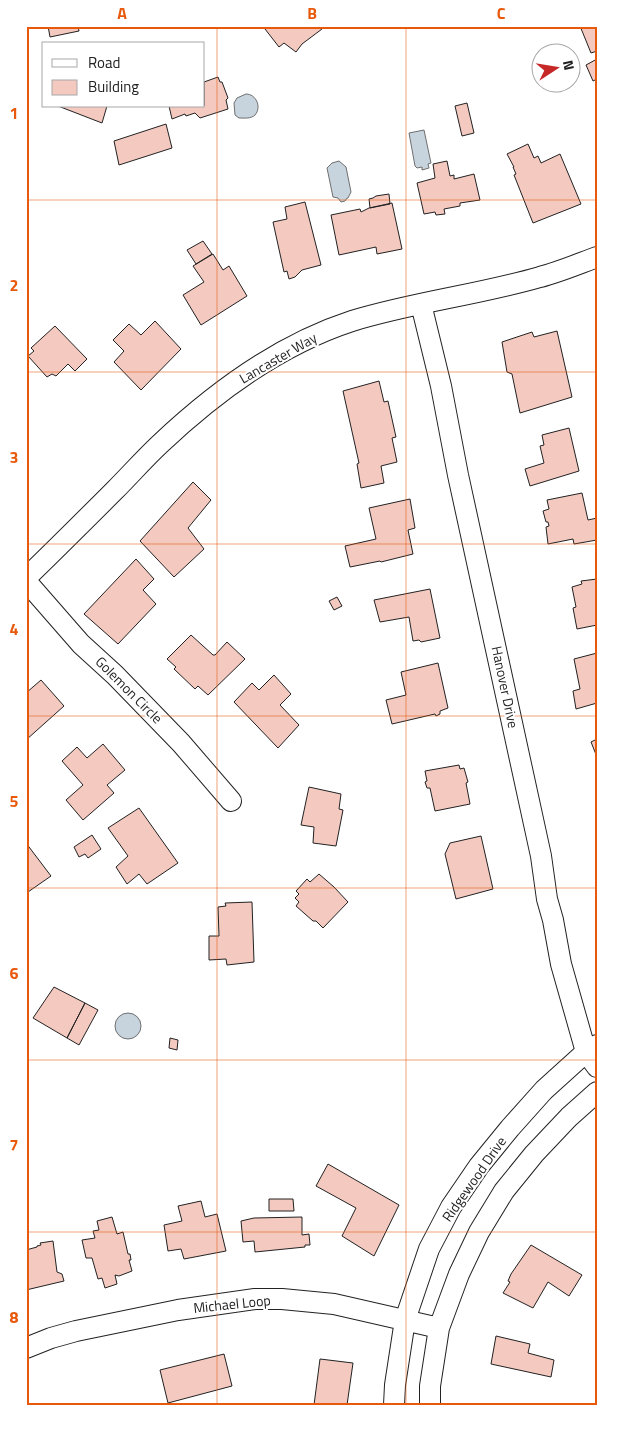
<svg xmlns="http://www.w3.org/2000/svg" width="623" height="1431" font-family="'Titillium Web',sans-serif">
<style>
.water{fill:#c7d3dd;stroke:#6f6f6f}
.building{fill:#f3c9c0;stroke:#222}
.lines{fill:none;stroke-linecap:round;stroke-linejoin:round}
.street-casing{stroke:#222;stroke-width:22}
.street{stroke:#fff;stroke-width:20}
.grid{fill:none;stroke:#e8590c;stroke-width:1;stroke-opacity:0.55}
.labels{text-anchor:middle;stroke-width:4;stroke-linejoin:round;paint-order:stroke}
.street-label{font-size:14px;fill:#222;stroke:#fff}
.neatline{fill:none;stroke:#e8590c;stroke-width:2}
.grid-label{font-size:16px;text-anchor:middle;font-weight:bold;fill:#e8590c}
</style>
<rect width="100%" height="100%" fill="#fff"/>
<path class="water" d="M246,94C256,94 262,107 255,115C251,119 244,118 239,118L235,115L234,103L237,98Z
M424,130L431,163L428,164L429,168L422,170V167L417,168L415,166L409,133Z
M339,161L346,167L351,192L348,198H347L345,201L341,202L338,198L333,197L327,168L332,163Z
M115 1026a13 13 0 1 1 26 0a13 13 0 1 1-26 0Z"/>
<path class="building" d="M48,26H78L79,31L50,37Z
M268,26H320L322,29L302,44L296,52L284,43L279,47L265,29Z
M580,26H597V51L591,53Z
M597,59V79L593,81L586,65Z
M218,77L220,82H222L228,98L226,100L228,109L200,118L195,113L186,116L185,114L172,119L169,106H204V82Z
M467,103L474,133L462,136L455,106Z
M58,106H107L102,123Z
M166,124L172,148L119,165L114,141Z
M528,144L534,158L538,156L541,163L560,154L581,204L533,223L514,175L516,174L513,167H514L507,154Z
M447,161L450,176L454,175V179L474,174L480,200L460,203V206L444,209L445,214L436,215L435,212L424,214L417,183L435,178L433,164Z
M389,194L390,204L370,208L369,199L373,198L376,196Z
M305,202L321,265L302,270L295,277L289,279L287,271L284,272L273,222L287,219L285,207Z
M392,203L402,249L377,254L376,247L339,255L331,215L360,209L361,212L369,208Z
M203,241L212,254L196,264L187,250Z
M213,254L223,270L229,266L247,296L201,325L183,295L204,282L193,266Z
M155,321L181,349L141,390L114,362L124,351L113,340L129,324L141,335Z
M55,326L87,359L75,371L68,364L56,376L52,374L47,377L28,356L34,351L31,348Z
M557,331L572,397L520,413L512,374L507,372L502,342L532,332L534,337Z
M379,381L384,402L388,401L396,437L392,438L397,462L381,466L384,483L361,488L357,464L359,463L343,391Z
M569,428L579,471L530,486L525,469L544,463L540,446L544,445L542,435Z
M193,482L211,500L188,528L204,549L174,577L140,541Z
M582,493L588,520L597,518V540L574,544L573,539L548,544L546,527L549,526L548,522H546L543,511L549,509L547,500Z
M410,499L415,528L408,530L413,554L381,562L380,561L350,567L345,546L376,539L369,508Z
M136,559L154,579L143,590L156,604L118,644L84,614Z
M597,579V625L577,629L573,608L576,607L572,587L582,584L581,581Z
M430,589L440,638L421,642L419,640L413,641L409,617L380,622L374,600Z
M337,597L342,606L334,610L329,601Z
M191,635L213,655H215L227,642L245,659L208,695L198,686L195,689L174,669L176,667L167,659Z
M597,653V703L576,709L573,691L580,689L574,659Z
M438,663L448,708L440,711V714L436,716L435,714L392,724L386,700L406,695L401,672Z
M274,675L291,694L280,705L299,725L278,748L234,702L252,683L259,690Z
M41,680L64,706L26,740V693Z
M597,739V757L591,742Z
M103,744L125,770L107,785L114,793L83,820L66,800L83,785L62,761L77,747L87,758Z
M459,765L460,769L464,768L468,782L466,783L470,804L435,811L430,788H427L425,782L427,781L425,771Z
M309,787L341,794L339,809L343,810L336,846L313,843L314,827L301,825Z
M139,808L178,863L147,884L139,874L127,884L116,867L128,856L108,828Z
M92,835L101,849L88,858L85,854L79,857L74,847Z
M481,836L493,889L456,899L445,854L450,843Z
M26,843L51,876L28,892L26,890Z
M319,874L334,887L348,902L323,928L316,921H313L296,906L299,902L295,898L299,894L296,891L307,879L310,882Z
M252,902L254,962L227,965L226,959L209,960V936H219L218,907L226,906L225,903Z
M54,987L85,1003L67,1038L33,1018Z
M85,1003L98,1010L79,1045L67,1038Z
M170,1038L178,1040L177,1050L169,1048Z
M328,1164L399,1205L374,1256L342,1236L356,1208L316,1186Z
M269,1199H293L294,1211H269Z
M201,1201L205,1217L217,1214L226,1251L184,1259L181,1249L168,1251L164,1225L182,1221L178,1206Z
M112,1217L117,1234L123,1232L128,1254H130L131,1260H129L132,1271L119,1276L115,1275L117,1284L105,1288L102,1278L98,1279L92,1258H86L82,1240L95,1238L93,1231L99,1230L97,1221Z
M302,1217V1235L309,1234L310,1245H305V1247L255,1252L254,1241L243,1242L241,1221L254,1218Z
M53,1241L57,1272L62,1274L64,1281L26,1290V1250L37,1247V1246L41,1245L40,1243Z
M531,1245L582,1275L569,1296L548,1282L533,1308L503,1293L510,1282L508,1281L511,1274Z
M496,1336L530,1344L528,1353L554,1360L551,1377L491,1364Z
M224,1354L232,1386L168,1403L160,1370Z
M320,1359L353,1363L347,1405H314Z"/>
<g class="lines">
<defs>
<path id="street" d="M421,304L441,386L458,475L541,856L547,899L553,920L561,964L586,1052L597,1067
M26,578C56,549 85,520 115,490C130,475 144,459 160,444C214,393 281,344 352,321C414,302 478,295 540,277C559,272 578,264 597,257
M26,581L81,644L115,675L181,743L231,801
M26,1348L51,1338L76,1331L178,1310L255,1299H282L334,1304L439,1328
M394,1405L395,1385L405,1320L429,1249L451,1207L479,1166L510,1128L544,1090L586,1052L597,1045
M430,1405V1386L439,1328L459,1274L479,1232L504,1191L534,1154L569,1117L597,1092"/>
</defs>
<use href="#street" class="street-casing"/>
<use href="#street" class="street"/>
</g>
<path class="grid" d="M217,26V1405M406,26V1405M26,200H597M26,372H597M26,544H597M26,716H597M26,888H597M26,1060H597M26,1232H597"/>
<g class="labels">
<g class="street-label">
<text transform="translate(278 358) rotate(-30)" y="5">Lancaster Way</text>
<text transform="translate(505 687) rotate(78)" y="5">Hanover Drive</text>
<text transform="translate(129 690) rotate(45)" y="5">Golemon Circle</text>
<text transform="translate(474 1179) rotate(-55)" y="5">Ridgewood Drive</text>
<text transform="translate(232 1304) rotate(-6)" y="5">Michael Loop</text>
</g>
</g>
<rect width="623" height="1431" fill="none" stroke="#ffffff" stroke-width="55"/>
<rect x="42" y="42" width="162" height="65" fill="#ffffff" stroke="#a7a7a7"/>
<rect x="52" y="59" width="25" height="8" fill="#ffffff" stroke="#a7a7a7"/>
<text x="88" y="68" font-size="15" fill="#222222">Road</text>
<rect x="52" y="80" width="25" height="15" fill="#f3c9c0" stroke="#a7a7a7"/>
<text x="88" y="92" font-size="15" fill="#222222">Building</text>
<g transform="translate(556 68) rotate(78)"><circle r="24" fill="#ffffff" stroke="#a7a7a7"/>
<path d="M0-4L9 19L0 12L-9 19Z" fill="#c62828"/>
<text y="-8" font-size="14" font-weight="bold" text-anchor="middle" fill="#222222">N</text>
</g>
<rect x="28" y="28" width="568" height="1376" class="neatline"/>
<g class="grid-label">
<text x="122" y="19">A</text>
<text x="312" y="19">B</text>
<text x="501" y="19">C</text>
<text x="14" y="119">1</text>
<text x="14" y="291">2</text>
<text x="14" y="463">3</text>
<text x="14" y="635">4</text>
<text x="14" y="807">5</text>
<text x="14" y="979">6</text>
<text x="14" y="1151">7</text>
<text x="14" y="1323">8</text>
</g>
</svg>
